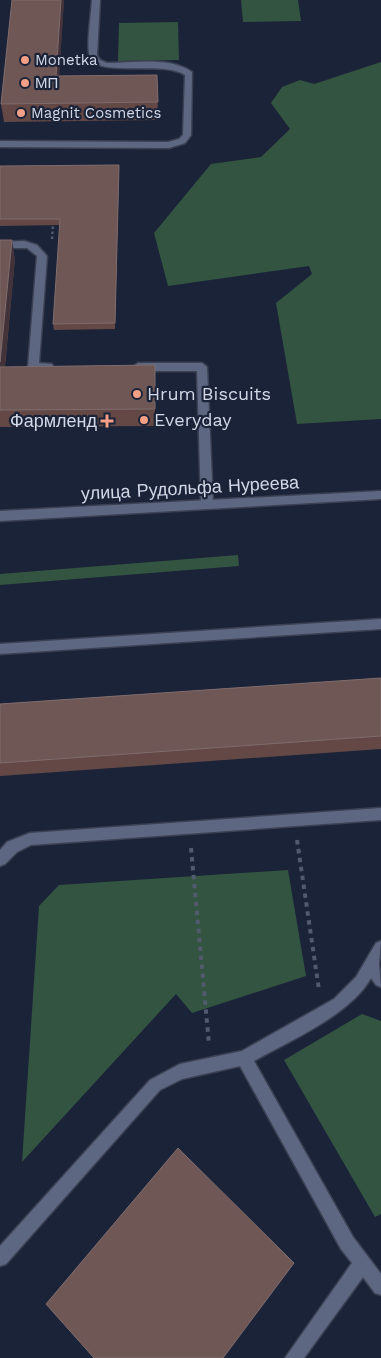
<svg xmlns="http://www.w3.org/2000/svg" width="381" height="1358" font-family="'Work Sans',sans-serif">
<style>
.green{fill:#325440}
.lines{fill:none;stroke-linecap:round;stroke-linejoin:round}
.lane-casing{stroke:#3b4053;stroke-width:3}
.street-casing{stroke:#3b4053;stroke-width:3}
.path-far1{stroke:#525a6d;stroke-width:2.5;stroke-dasharray:2.5 2.5;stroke-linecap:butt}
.path{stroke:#525a6d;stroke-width:4;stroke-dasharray:4.5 4.5;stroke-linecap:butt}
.lane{fill:#5e6781;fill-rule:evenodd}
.street{fill:#5e6781;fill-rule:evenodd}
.wall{fill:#634845}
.shaded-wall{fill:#413339}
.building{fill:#6f5756;stroke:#7f6c6d}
.poi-dot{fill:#f39f85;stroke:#1b2338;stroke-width:2}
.labels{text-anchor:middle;stroke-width:4.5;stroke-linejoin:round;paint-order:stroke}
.far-poi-label{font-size:15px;fill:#d2d8e6;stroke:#1b2338;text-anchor:start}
.poi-label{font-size:18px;fill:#d2d8e6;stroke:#1b2338;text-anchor:start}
.street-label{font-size:18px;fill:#d2d8e6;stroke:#1b2338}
</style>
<rect width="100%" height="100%" fill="#1b2338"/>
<path class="green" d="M241,0H298L301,21L243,22Z
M178,22L179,60L118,61L119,23Z
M381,62V419L297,424L276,303L312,274L309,266L168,286L154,233L211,164L261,157L290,129L271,103L282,87L300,80L314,84Z
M238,555L239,566L0,585V574Z
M288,870L306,976L192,1013L176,994L22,1162L39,906L59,885Z
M362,1014L381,1021V1214L375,1217L284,1060Z"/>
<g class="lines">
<defs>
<path id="lane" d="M92,0H100L97,55L100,60L107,63C134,63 169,56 192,72L191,135L185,143L169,148L0,147V141L168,142L179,139L183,135L185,75C162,59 93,80 89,54C87,39 91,16 92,0Z
M24,241L37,245L47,256L39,363L52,364L53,367L52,370C45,372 32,373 28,367L37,256L27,248H0V242Z
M138,363H202L207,367L213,504L211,507L207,508L201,504L197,371H138L133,367Z
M381,619V629L0,654V644Z
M381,808V820L31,845L17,852L5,864L0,866V850L7,842L30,833Z
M381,941L379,964L381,987L376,985L371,978C350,1015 291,1040 254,1061L353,1237L381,1274V1295L375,1293L363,1277L304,1358H285L352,1263L341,1249L240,1066L182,1079L160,1090L6,1264L0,1266V1246L150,1080L180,1064L242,1051L334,999L356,977L376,943Z"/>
<path id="street" d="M381,491V499L0,521V511Z"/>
</defs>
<use href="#lane" class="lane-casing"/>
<use href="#street" class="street-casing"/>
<path class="path-far1" d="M52,239L53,225"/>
<path class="path" d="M297,840L319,990
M191,848L209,1044"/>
<use href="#lane" class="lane"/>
<use href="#street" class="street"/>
</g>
<path class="wall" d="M12,0H64L59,76L157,75L158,120L4,122L1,104Z
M0,166L119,171L115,329L54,330L53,324L60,225L0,226Z
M0,240L15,258L5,367L155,365V426L0,427Z
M381,678V749L0,776V704Z"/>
<path class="shaded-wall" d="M61,0H64L58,95L56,76Z
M119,165V171L115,329V323Z
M12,240L15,258L3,384L0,369V362Z"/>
<path class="building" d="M12,0H61L56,76L157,75L158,102L1,104Z
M119,165L115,323L53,324L60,219H0V166Z
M0,240H12L0,362Z
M155,365V409L0,410V367Z
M381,678V736L0,763V704Z
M178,1148L294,1263L223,1358H94L46,1304Z"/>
<g class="poi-dot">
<circle cx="25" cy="60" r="5"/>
<circle cx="25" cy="83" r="5"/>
<circle cx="21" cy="113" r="5"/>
<circle cx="137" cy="394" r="5"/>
<circle cx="144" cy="420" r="5"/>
<path d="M104.5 413.5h5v5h5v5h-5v5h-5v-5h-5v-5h5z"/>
</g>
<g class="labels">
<g class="far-poi-label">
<text x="35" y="65">Monetka</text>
<text x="35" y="88">МП</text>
<text x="31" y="118">Magnit Cosmetics</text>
</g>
<g class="poi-label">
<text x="147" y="400">Hrum Biscuits</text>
<text x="154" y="426">Everyday</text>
<text x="97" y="427" text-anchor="end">Фармленд</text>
</g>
<g class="street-label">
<text transform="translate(190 488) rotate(-3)" y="6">улица Рудольфа Нуреева</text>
</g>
</g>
</svg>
